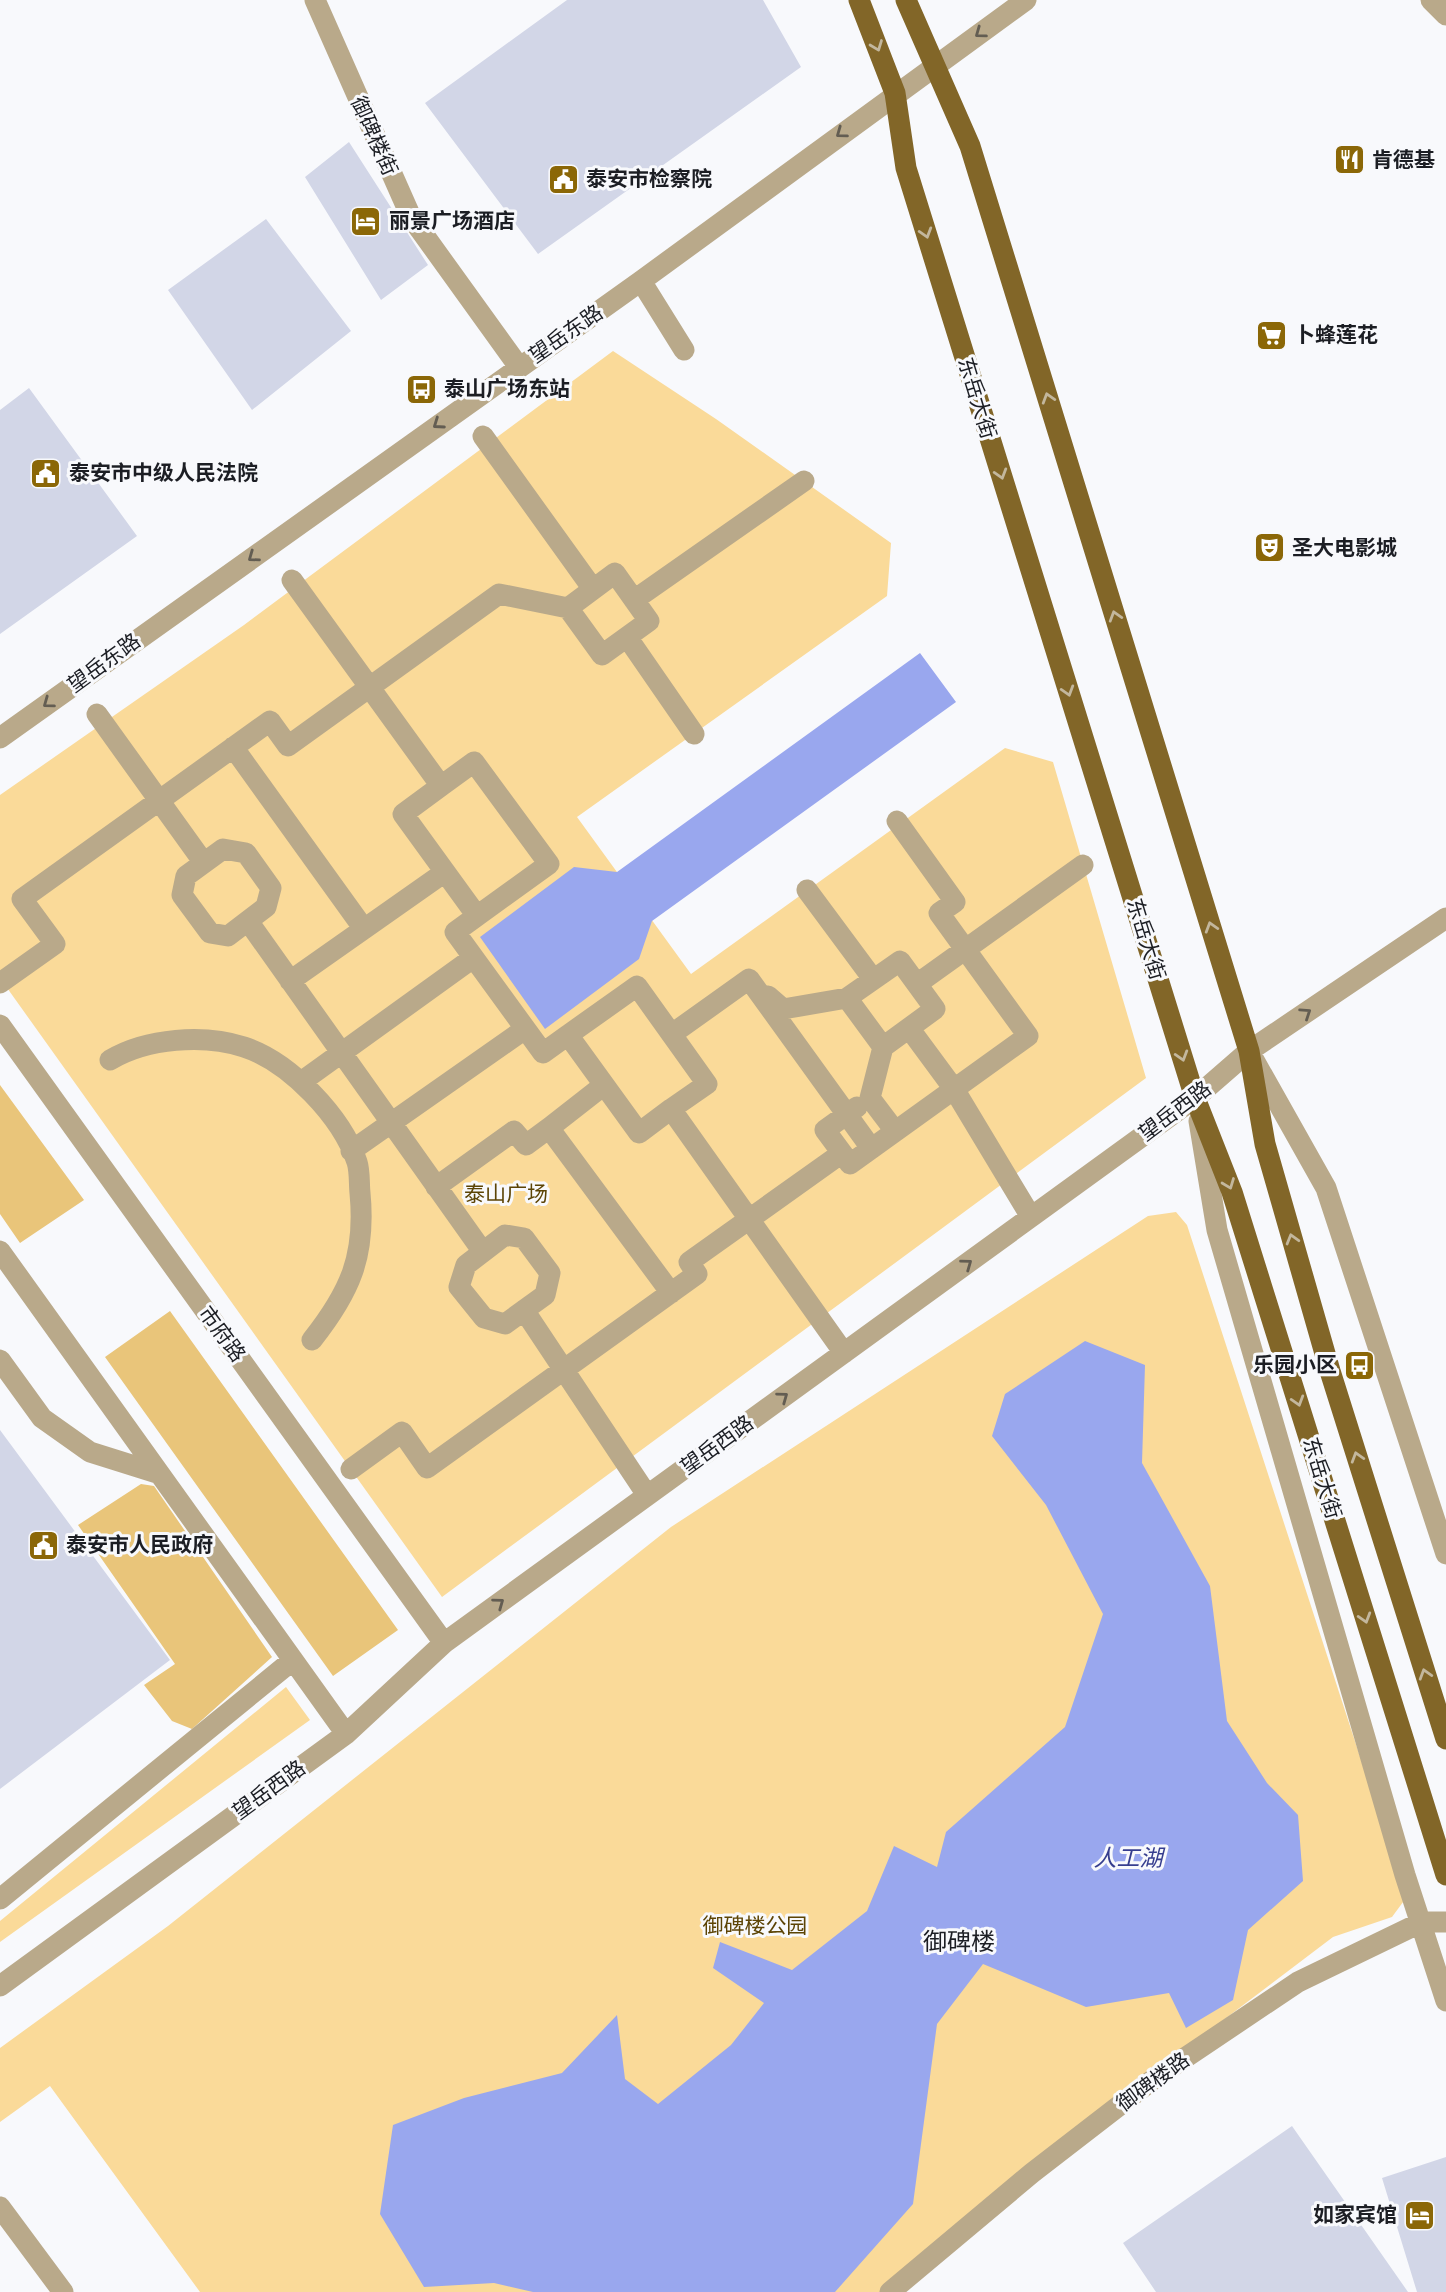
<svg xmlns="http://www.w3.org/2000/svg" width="1446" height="2292" font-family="'Work Sans','Noto Sans SC',sans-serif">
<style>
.green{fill:#fada99}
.forest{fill:#e9c57a}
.water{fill:#99a7ee}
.building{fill:#d2d6e7}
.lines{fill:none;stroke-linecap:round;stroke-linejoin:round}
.minor{stroke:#b9a98a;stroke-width:21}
.major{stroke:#826628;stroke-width:21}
.oneway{stroke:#635d52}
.oneway2{stroke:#c3b79d}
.labels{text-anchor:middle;stroke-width:6;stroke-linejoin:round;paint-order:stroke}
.street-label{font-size:21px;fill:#1c1e24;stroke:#f8f9fc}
.poi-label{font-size:21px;font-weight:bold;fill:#1c1e24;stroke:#f8f9fc;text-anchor:start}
.park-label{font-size:21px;fill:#5c4405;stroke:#f8f9fc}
.water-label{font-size:23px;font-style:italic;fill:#363e8f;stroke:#f8f9fc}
.quarter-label{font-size:24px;fill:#1c1e24;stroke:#f8f9fc}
</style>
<rect width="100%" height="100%" fill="#f8f9fc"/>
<path class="green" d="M613,351L716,419L891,543L887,596L577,817L691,974L1005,748L1053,762L1146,1078L442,1597L0,978V795L244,625Z
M1176,1212L1187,1225L1406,1898L1392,1917L1333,1937L1077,2131L885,2292H200L50,2086L0,2122V2048L168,1926L671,1527L1148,1216Z
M286,1687L310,1720L0,1942V1921Z"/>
<path class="forest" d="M0,1085L84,1200L20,1243L0,1214Z
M170,1311L398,1630L333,1676L105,1357Z
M141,1484L154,1486L272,1657L192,1729L172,1721L144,1685L175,1664L78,1525Z"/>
<path class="water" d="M920,653L956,702L652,921L639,959L545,1029L480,937L574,867L617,872Z
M1085,1341L1145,1365L1142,1463L1210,1586L1227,1721L1267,1783L1298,1815L1303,1881L1248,1930L1233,2000L1186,2028L1169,1993L1086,2007L983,1964L937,2024L913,2204L835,2292H533L494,2283L424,2287L380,2214L393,2125L464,2098L562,2073L617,2015L625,2079L658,2104L731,2045L764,2003L713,1968L720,1942L792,1970L867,1911L894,1846L937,1867L946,1832L1065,1727L1103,1614L1046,1505L992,1436L1005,1394Z"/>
<path class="building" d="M567,0H763L801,67L538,254L425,103Z
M349,142L428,265L381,300L305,177Z
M266,219L351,331L252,410L168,290Z
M29,388L137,536L0,634V410Z
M0,1430L170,1660L0,1789Z
M1292,2126L1408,2292H1156L1123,2243Z
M1446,2157V2292H1417L1382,2178Z"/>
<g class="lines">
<path class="minor" d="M315,0L411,217L519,367
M1431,0L1446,15
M641,281L684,350
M483,436L593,589
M292,580L441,786L403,814L477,916L455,932L543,1053L568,1035L639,1133L671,1109L844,1353
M634,600L804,481
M627,637L694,734
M97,714L204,863
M0,738L641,281L1026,0
M233,747L364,929
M441,786L474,762L549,864L477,916
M223,849L246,853L271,888L266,907L228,936L210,933L182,895L186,876Z
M807,890L873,979
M248,921L483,1252
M900,961L935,1009L883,1047L847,998Z
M290,981L445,872
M0,983L55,944L22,899L270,721L288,746L499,594L568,608L602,655L649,621L615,573L568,608
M917,984L1083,865
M768,996L783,1009L847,998
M0,1025L444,1643
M909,1028L954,1089L1031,1217
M672,1034L749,979L871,1148
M568,1035L637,986L707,1084L671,1109
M883,1047L870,1098L895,1131
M1250,1053L1326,1188L1446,1554
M110,1060C147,1038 204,1034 244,1047C290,1062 342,1117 357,1162C360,1171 359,1184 360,1193C366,1256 350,1292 312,1340
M301,1082L473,958
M604,1085L549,1128L671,1293
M1199,1121L1217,1230L1405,1875L1446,2001
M351,1151L525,1029
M842,1153L825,1130L857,1107
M436,1187L514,1131L526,1145L549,1128
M505,1235L524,1238L550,1273L545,1295L505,1324L484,1318L459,1287L466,1265Z
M0,1251L346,1734
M524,1310L647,1495
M0,1360L42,1418L90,1452L160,1474
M351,1469L402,1432L427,1468L697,1274L689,1262L842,1153L850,1164L1028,1036L939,913L955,902L897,821
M0,1899L293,1660
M0,1986L346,1734L444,1643L1195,1098L1249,1051L1446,918
M0,2207L63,2292
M890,2292L1032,2173L1155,2078L1298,1982L1422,1922H1446"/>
<path class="major" d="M859,0L895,93L906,168L1195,1098L1232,1192L1446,1875
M906,0L970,146L1249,1051L1265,1144L1330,1371L1446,1739"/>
</g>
<defs><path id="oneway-chevron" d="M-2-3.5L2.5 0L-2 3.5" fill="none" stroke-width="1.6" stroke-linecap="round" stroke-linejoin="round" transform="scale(1.75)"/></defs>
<g class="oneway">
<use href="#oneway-chevron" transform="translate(980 33) rotate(144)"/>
<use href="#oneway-chevron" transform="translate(841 133) rotate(144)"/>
<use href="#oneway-chevron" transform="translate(438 424) rotate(145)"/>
<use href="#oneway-chevron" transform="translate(253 557) rotate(144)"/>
<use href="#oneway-chevron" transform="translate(48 703) rotate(144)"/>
<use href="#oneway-chevron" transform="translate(1306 1013) rotate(-34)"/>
<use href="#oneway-chevron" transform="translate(967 1264) rotate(-36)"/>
<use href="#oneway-chevron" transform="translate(783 1397) rotate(-36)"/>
<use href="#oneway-chevron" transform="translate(499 1603) rotate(-36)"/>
</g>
<g class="oneway2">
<use href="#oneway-chevron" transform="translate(877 46) rotate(69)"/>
<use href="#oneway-chevron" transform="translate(926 233) rotate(73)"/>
<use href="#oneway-chevron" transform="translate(1048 398) rotate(-107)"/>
<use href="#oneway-chevron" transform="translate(1001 474) rotate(73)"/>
<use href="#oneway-chevron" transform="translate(1115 616) rotate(-107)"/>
<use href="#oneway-chevron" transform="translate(1068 691) rotate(73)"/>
<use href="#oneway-chevron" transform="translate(1211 927) rotate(-107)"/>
<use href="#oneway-chevron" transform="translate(1182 1056) rotate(73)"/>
<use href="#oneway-chevron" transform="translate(1229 1184) rotate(69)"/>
<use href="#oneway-chevron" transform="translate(1292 1239) rotate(-106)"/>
<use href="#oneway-chevron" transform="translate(1298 1401) rotate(73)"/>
<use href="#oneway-chevron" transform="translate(1357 1457) rotate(-107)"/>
<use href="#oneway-chevron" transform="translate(1365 1618) rotate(73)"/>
<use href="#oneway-chevron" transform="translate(1425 1674) rotate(-107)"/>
</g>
<defs>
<symbol id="restaurant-square" viewBox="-11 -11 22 22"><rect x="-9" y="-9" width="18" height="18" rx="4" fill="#8b6707" stroke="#f8f9fc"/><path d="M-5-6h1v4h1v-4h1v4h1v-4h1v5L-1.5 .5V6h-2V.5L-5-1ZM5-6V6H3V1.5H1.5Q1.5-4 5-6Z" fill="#fff"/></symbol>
<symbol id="civic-square" viewBox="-11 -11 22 22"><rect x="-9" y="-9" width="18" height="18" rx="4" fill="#8b6707" stroke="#f8f9fc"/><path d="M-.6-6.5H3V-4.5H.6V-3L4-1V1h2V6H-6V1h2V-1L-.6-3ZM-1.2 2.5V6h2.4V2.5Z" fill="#fff"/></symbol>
<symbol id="hotel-square" viewBox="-11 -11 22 22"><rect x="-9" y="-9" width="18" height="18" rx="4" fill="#8b6707" stroke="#f8f9fc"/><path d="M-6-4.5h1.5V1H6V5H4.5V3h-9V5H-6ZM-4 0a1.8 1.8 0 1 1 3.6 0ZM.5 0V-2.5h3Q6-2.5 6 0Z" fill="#fff"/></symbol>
<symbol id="supermarket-square" viewBox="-11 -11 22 22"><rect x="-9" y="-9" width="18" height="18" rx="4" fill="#8b6707" stroke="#f8f9fc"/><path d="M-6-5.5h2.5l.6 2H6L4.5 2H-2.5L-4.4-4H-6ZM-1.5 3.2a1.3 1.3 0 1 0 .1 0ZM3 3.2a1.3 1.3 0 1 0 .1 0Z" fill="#fff"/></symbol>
<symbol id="bus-square" viewBox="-11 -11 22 22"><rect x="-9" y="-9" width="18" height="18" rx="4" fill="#8b6707" stroke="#f8f9fc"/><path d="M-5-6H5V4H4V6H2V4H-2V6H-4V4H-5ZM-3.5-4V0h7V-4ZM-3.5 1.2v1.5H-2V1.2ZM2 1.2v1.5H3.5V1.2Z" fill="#fff"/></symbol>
<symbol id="theatre-square" viewBox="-11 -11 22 22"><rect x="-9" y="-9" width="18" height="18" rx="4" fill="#8b6707" stroke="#f8f9fc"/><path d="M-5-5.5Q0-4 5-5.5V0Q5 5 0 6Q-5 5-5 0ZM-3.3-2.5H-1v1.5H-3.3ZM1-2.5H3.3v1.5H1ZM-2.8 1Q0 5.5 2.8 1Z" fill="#fff"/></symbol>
</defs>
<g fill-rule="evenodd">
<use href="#restaurant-square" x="1332" y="142" width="35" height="35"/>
<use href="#civic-square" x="546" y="162" width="35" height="35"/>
<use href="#hotel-square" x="348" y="204" width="35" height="35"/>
<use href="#supermarket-square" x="1254" y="318" width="35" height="35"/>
<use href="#bus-square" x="404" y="372" width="35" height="35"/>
<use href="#civic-square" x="28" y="456" width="35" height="35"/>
<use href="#theatre-square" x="1252" y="530" width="35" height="35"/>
<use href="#bus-square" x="1342" y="1348" width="35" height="35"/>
<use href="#civic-square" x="26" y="1528" width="35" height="35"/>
<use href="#hotel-square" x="1402" y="2198" width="35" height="35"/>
</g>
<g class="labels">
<g class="street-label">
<text transform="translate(374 136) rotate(66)" y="7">御碑楼街</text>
<text transform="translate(566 334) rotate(-35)" y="7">望岳东路</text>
<text transform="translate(977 398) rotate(73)" y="7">东岳大街</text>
<text transform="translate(104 663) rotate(-36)" y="7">望岳东路</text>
<text transform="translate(1146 939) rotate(73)" y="7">东岳大街</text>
<text transform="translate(1175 1111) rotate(-37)" y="7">望岳西路</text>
<text transform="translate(222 1334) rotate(54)" y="7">市府路</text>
<text transform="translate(717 1445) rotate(-36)" y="7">望岳西路</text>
<text transform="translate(1322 1478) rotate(73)" y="7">东岳大街</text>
<text transform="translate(269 1790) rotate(-36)" y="7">望岳西路</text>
<text transform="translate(1153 2082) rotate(-36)" y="7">御碑楼路</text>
</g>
<g class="poi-label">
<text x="1372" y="167">肯德基</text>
<text x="586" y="186">泰安市检察院</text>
<text x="389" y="228">丽景广场酒店</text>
<text x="1294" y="342">卜蜂莲花</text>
<text x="444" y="396">泰山广场东站</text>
<text x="69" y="480">泰安市中级人民法院</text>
<text x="1292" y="555">圣大电影城</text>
<text x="1337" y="1372" text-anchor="end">乐园小区</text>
<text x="66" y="1552">泰安市人民政府</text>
<text x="1397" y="2222" text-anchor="end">如家宾馆</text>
</g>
<g class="park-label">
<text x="506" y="1201">泰山广场</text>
<text x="755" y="1933">御碑楼公园</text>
</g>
<g class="water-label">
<text x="1128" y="1866">人工湖</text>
</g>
<g class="quarter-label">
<text x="959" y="1950">御碑楼</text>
</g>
</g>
</svg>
